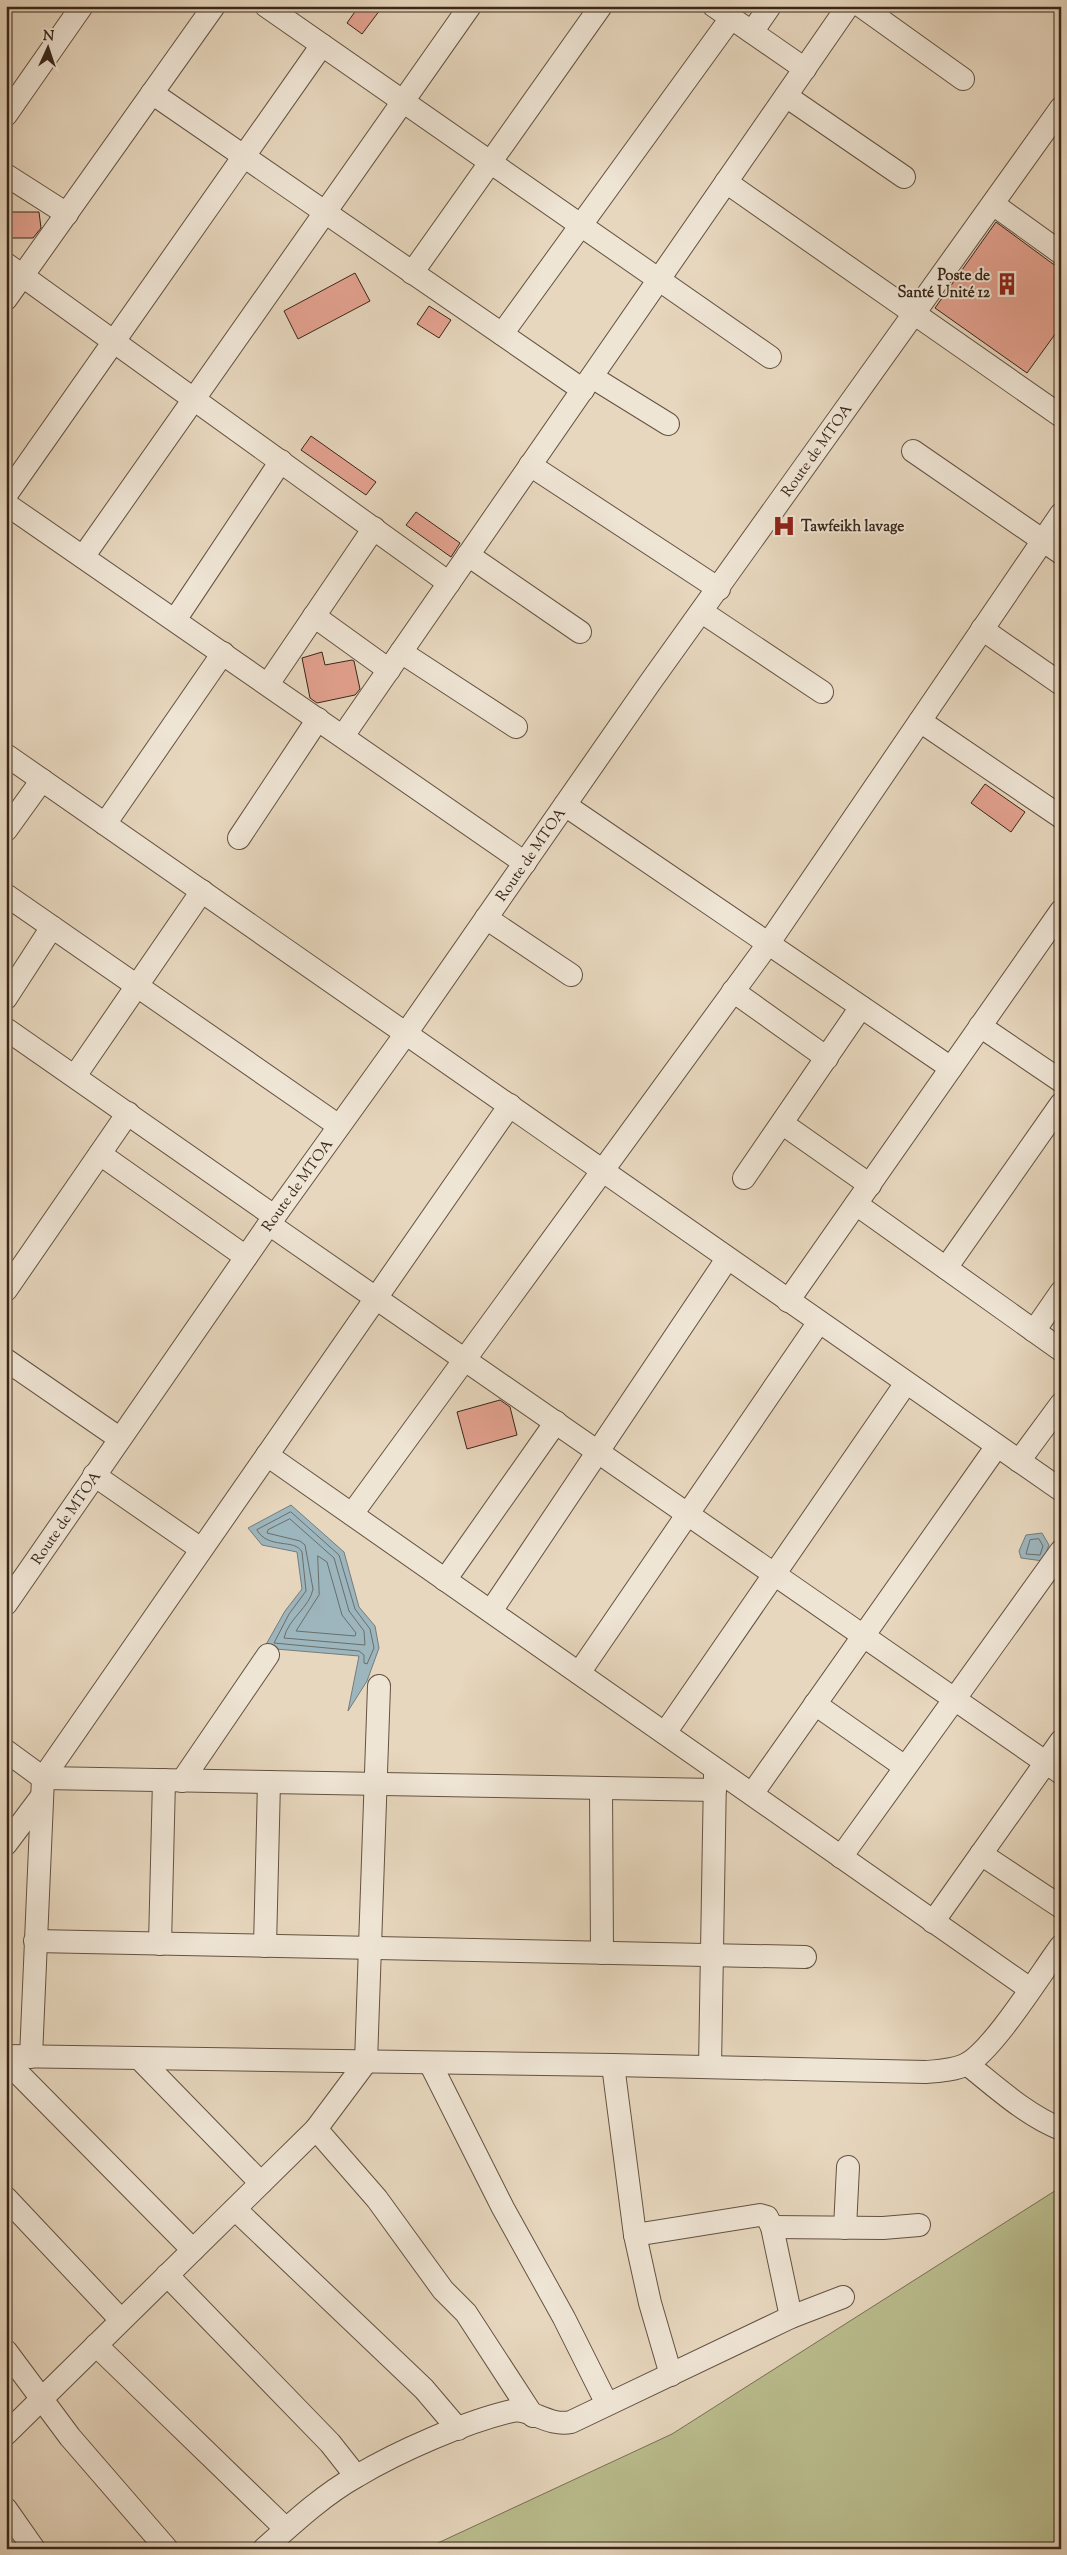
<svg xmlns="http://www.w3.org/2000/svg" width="1067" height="2555" font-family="'Sorts Mill Goudy',serif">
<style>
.green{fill:#babd8e;stroke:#797254}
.water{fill:#9db6bd;stroke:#757c7b}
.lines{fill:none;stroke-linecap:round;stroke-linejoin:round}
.shore{stroke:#6a6e6b;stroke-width:1}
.building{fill:#e4a290;stroke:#382619}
.minor-casing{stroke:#645242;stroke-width:24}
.minor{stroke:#efe5d5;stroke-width:22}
.labels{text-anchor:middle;stroke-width:4;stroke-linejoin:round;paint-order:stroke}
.poi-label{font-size:15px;font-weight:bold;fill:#382619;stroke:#efe5d5;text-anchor:end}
.street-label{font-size:15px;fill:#382619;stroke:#efe5d5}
</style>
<rect width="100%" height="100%" fill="#e7d7be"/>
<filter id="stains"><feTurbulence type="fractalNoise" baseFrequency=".004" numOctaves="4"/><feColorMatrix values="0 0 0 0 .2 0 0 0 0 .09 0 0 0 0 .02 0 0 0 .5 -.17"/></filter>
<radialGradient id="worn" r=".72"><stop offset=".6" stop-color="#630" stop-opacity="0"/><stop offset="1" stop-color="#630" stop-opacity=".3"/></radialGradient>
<path class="green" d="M1061,2187V2549H425L672,2434Z"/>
<path class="water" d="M291,1505L344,1552L359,1607L375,1626L379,1648L367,1681L348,1711L359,1656L264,1648L285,1611L302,1589L297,1552L262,1545L248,1528Z
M1042,1533L1049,1545L1043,1561L1021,1558L1019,1551L1026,1535Z"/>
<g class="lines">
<path class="shore" d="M291,1512L339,1555L355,1609L370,1629L374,1648L367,1664L364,1663V1655L359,1651L274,1643L289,1614L306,1591L302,1552C295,1538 268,1550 257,1530Z
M290,1519L334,1558L349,1611L364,1631L365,1645L284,1638C288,1619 310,1607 313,1589L305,1545L300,1541L267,1533L268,1530Z
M1039,1539L1043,1546L1040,1555L1026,1554L1030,1540Z
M318,1556L327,1562L342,1615L356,1633L355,1636L296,1631L319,1595Z"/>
</g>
<path class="building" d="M359,6H383L362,34L347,23Z
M6,212H39L41,228L33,238H6Z
M996,222L1053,264L1061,266V326L1027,373L935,308Z
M355,273L370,301L298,339L284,311Z
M429,306L451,320L439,338L417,324Z
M311,436L376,482L366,495L301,450Z
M416,512L460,543L451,557L406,525Z
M322,652L325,665L352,660L354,661L360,689L355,695L317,703L310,698L302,658Z
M985,784L1025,812L1011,832L971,803Z
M500,1400L510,1407L517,1435L467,1449L457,1412Z"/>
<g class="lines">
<defs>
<g id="minor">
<path d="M266,6L770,357"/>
<path d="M714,6L805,69"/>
<path d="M861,6L963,79"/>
<path d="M752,32L770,6"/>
<path d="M152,93L583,390"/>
<path d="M786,96L904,177"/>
<path d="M6,115L82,6"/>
<path d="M6,175L67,214"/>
<path d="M726,182L1061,416"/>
<path d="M993,204L1061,253"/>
<path d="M6,264L449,583"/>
<path d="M412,273L601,6"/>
<path d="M6,299L214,6"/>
<path d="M502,334L731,18"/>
<path d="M592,377L668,424"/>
<path d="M913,451L1061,553"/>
<path d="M530,465L719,589"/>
<path d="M6,495L322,45"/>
<path d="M6,504L525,863"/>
<path d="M468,555L580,632"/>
<path d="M83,557L470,6"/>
<path d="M702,612L822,692"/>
<path d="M314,616L389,670"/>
<path d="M175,620L281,461"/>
<path d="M982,629L1061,684"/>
<path d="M401,652L516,727"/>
<path d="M268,684L374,528"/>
<path d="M920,721L1061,817"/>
<path d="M343,736L848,6"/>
<path d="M6,755L1061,1490"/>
<path d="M565,805L951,1068"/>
<path d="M105,824L223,653"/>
<path d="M6,830L42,780"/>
<path d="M239,838L318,719"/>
<path d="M6,895L339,1126"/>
<path d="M486,918L571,975"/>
<path d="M733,991L827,1058"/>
<path d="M6,998L52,927"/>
<path d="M980,1026L1061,1081"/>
<path d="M6,1029L274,1216"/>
<path d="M75,1076L202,891"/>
<path d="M783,1124L870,1185"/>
<path d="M100,1154L246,1257"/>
<path d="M744,1178L861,1007"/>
<path d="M856,1204L1061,1350"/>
<path d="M269,1224L1061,1773"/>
<path d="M946,1268L1061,1104"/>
<path d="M6,1290L128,1113"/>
<path d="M788,1301L1061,911"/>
<path d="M1034,1331L1061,1292"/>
<path d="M6,1360L119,1438"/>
<path d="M267,1455L1030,1989"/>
<path d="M1019,1461L1061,1404"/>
<path d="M94,1475L201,1549"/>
<path d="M352,1514L768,944L1061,514"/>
<path d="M445,1580L556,1422"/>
<path id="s1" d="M6,1604L269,1224L407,1032L649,684L1061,108"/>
<path d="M491,1611L727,1259"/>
<path d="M579,1673L819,1322"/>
<path d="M815,1704L905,1767"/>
<path d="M665,1733L906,1383"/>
<path d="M6,1751L43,1778L715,1790"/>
<path d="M182,1781L268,1655"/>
<path d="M601,1788L602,1953"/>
<path d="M752,1794L997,1446"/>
<path d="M6,1844L42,1796"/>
<path d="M981,1854L1061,1907"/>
<path d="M841,1857L1061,1551"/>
<path d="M933,1922L1061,1741"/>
<path d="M35,1941L805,1957"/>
<path d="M160,1944L164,1780"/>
<path d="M265,1946L269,1782"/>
<path d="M6,2056L613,2065L926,2072C939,2071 956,2070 967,2064C994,2049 1041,1973 1061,1946"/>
<path d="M31,2057L43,1778L510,1105"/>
<path d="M140,2059L261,2183"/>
<path d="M6,2061L193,2250"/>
<path d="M430,2063L503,2208L564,2318L607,2404"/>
<path d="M967,2064C996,2087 1026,2115 1061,2129"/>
<path d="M613,2065L635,2235L650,2303L671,2375"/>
<path d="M710,2067L715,1776"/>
<path d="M316,2129L377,2199L443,2290L466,2313L533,2416"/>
<path d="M6,2198L121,2320"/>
<path d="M235,2209L424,2389L458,2429"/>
<path d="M772,2227L883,2228L919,2225"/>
<path d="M845,2228L848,2167"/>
<path d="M635,2235L760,2215L767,2217L772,2227L791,2317"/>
<path d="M167,2275L330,2443L356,2476"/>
<path d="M96,2345L286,2529"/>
<path d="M6,2351L70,2437L167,2549"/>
<path d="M6,2434L316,2129L366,2062L379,1686"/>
<path d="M6,2509L34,2549"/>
<path d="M264,2549C293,2523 323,2495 357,2476C399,2451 465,2422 512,2411C530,2407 548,2427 571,2422L791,2317L843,2297"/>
</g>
</defs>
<use href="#minor" class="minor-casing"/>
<use href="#minor" class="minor"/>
</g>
<defs>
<symbol id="building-bare" viewBox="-9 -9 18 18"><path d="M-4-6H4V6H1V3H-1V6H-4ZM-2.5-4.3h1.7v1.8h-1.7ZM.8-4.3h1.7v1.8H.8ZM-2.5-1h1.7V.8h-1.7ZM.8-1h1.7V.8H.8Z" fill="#8f2418" stroke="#efe5d5" stroke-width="2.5" paint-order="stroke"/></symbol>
<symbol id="hospital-bare" viewBox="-9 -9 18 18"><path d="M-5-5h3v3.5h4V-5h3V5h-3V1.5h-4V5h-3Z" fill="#8f2418" stroke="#efe5d5" stroke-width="2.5" paint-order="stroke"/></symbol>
</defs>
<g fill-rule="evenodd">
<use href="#building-bare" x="991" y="268" width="32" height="32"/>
<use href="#hospital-bare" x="768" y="510" width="32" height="32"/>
</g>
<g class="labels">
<g class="poi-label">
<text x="990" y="280">Poste de<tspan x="990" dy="17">Santé Unité 12</tspan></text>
<text x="801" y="531" text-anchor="start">Tawfeikh lavage</text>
</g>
<g class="street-label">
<text dy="5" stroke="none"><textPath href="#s1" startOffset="1410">Route de MTOA</textPath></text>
<text dy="5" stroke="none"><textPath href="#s1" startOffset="915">Route de MTOA</textPath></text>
<text dy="5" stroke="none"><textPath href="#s1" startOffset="510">Route de MTOA</textPath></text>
<text dy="5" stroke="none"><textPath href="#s1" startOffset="105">Route de MTOA</textPath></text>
</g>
</g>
<rect width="1067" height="2555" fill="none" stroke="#e7d7be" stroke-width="25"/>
<rect x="8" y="8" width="1052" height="2540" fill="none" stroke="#382619" stroke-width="2.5"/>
<rect x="12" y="12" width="1042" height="2530" fill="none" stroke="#382619"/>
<g transform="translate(48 48) rotate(3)" stroke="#efe5d5" stroke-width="4" paint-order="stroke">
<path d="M0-4L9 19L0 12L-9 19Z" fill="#382619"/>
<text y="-8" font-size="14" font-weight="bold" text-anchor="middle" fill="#382619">N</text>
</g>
<rect width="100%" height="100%" filter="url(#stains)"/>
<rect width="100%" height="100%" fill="url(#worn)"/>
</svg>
